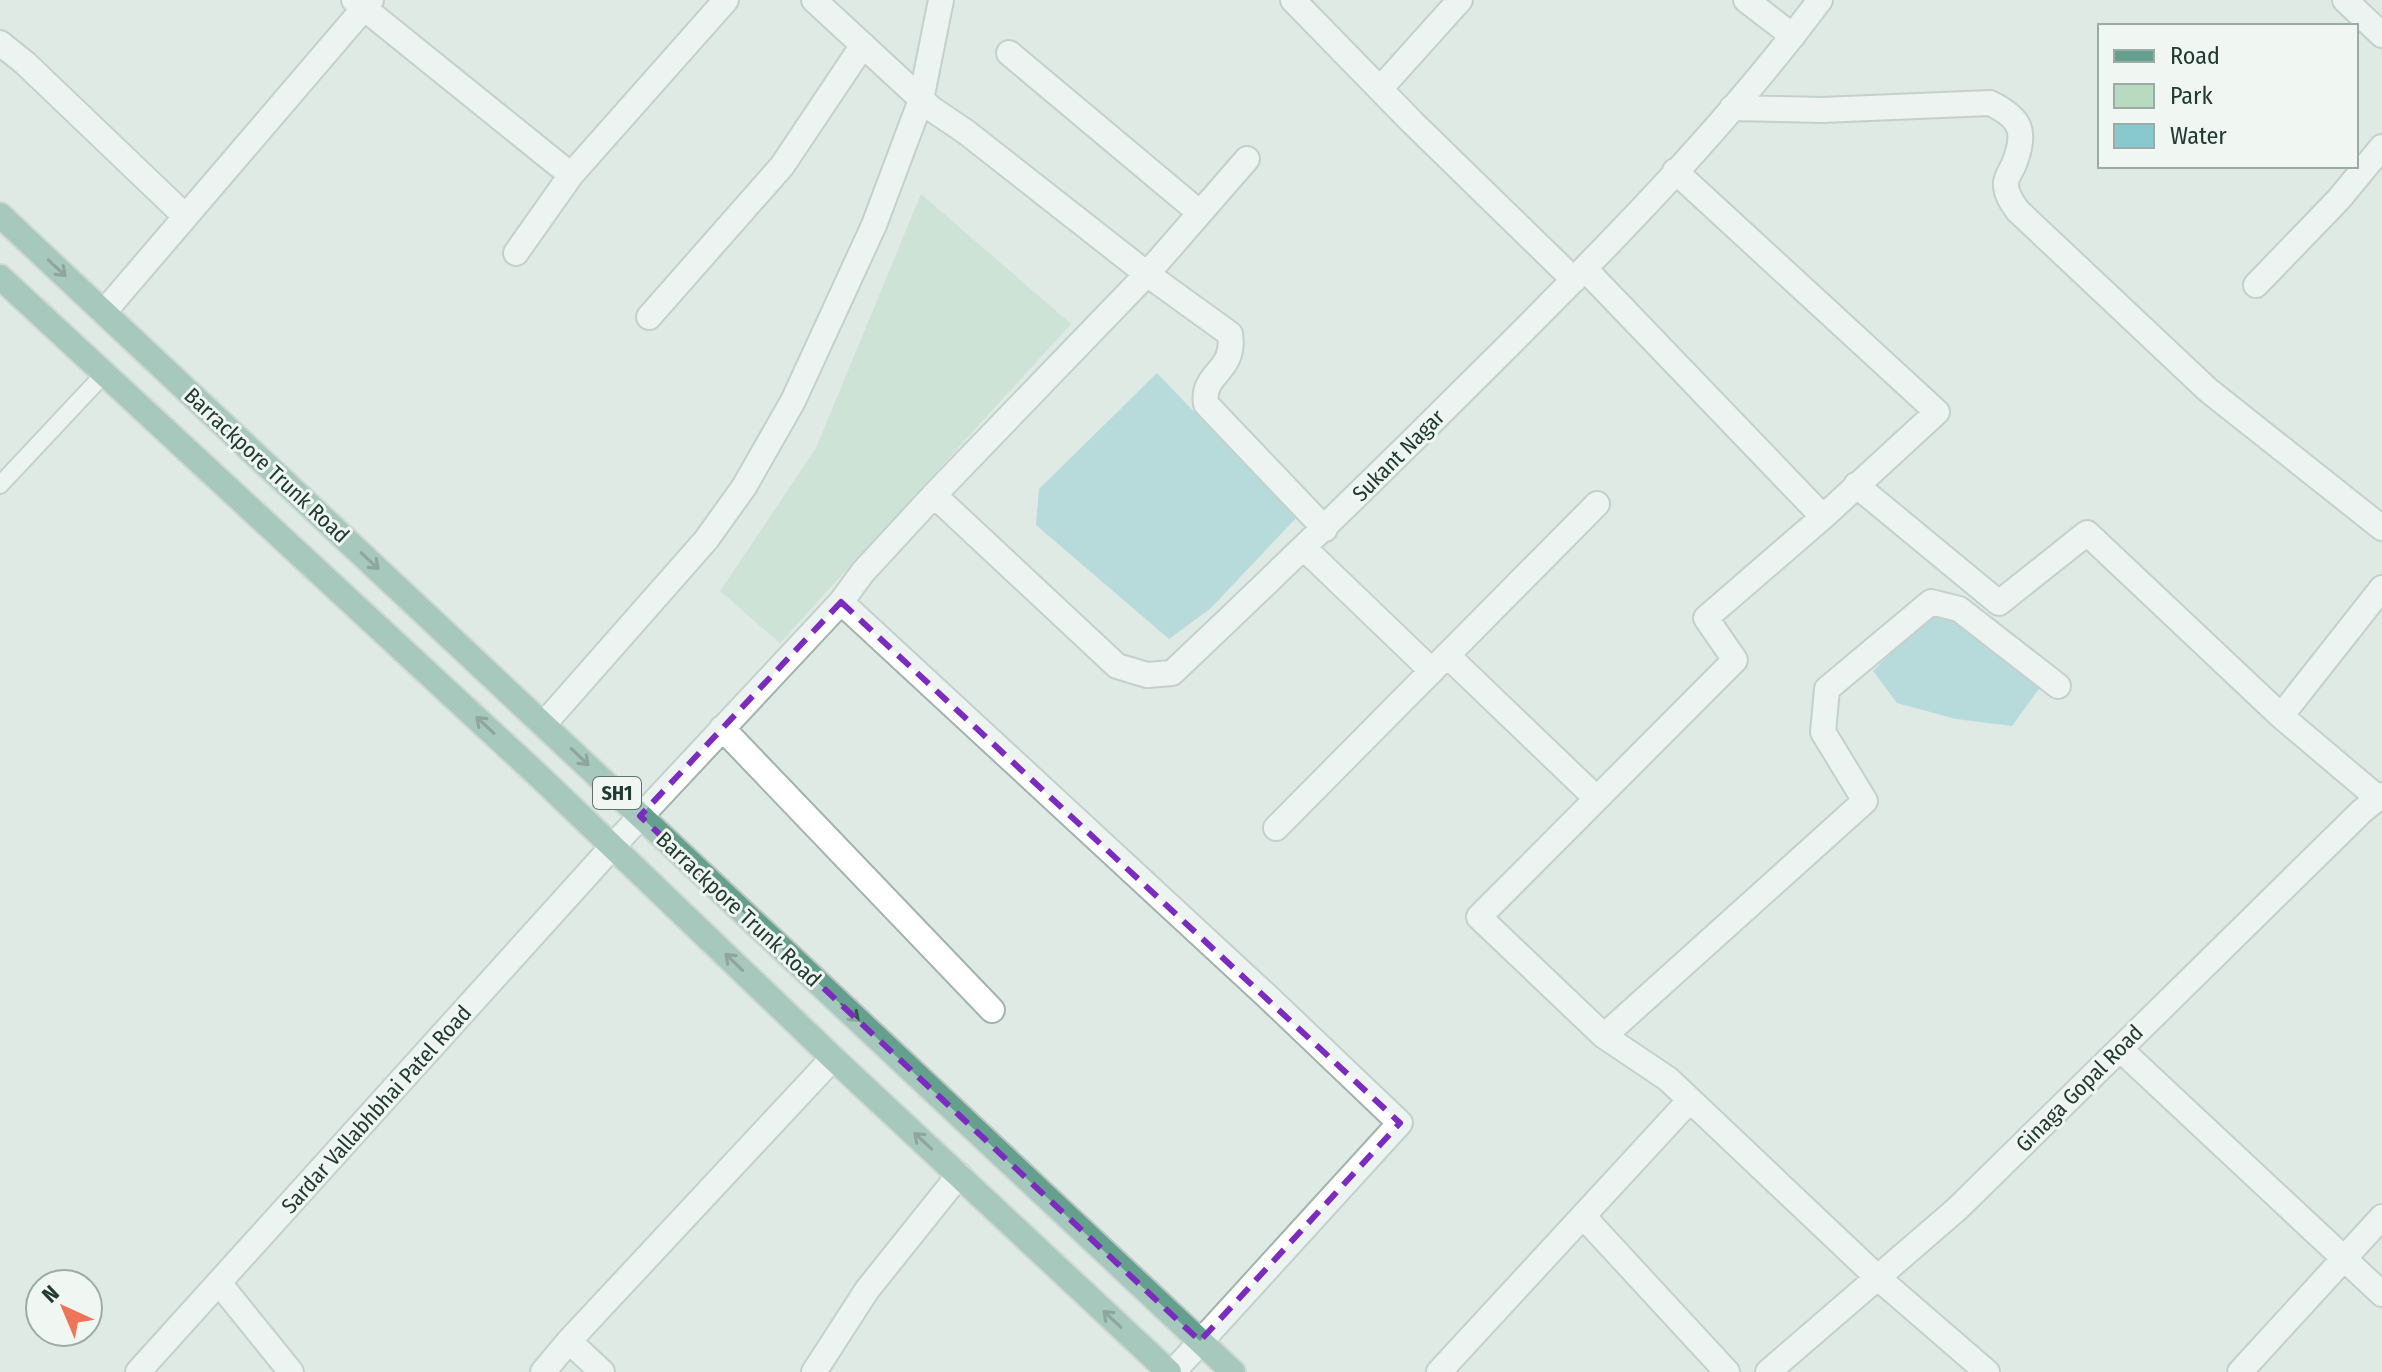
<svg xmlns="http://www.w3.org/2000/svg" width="2382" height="1372" font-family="'Fira Sans Condensed',sans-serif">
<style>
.green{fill:#b8dbc0}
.water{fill:#88c8cf}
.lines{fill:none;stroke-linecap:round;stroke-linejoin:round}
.service-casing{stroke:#a2b2ac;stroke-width:20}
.minor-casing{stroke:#a2b2ac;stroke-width:28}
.tertiary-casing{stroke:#a2b2ac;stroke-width:28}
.primary-casing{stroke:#bcc4c2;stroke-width:28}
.service{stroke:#fff;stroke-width:16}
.minor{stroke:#fff;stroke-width:24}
.tertiary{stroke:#fff;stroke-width:24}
.primary{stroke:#659f8d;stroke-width:24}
.oneway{stroke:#325349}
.marked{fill:none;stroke:#7b2cbf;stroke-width:6;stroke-dasharray:16 10;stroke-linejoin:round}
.labels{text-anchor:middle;stroke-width:6;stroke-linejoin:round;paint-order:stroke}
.shield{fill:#f0f7f3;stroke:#5f736c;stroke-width:2}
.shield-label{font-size:20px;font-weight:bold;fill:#213a32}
.street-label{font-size:22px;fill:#213a32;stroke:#f0f7f3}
</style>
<rect width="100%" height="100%" fill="#dfeae5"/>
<path class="green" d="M921,194L1071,324L780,643L720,591L816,448Z"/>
<path class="water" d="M1157,373L1296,518L1211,608L1169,639L1036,525L1039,489Z
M1930,614L1959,624L2041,686L2012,726L1956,719L1897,703L1873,671Z"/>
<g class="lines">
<defs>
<path id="service" d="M0,485L105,373"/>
<path id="minor" d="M354,0L571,175
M814,0L932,109L966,132L1147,274L1230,334C1236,373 1201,372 1206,404L1325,529
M1293,0L1412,122L1574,280
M1746,0L1793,36
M2345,0L2382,35
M0,43L25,63L185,216
M1009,53L1200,213
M1380,89L1460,0
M1732,108L1822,110L1990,103C2021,118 2027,131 2014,164C2012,169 2007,176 2006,182C2005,193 2012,203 2018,211L2208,390L2382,528
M1675,171L1937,412L1823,517L1706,618L1735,660L1479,917L1604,1036L1668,1079L1877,1277L1987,1372
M516,253L571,175L726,0
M1585,269L1823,517
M2256,285L2339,199L2382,147
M104,312L371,0
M649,317L782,166L863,45
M1856,485L1999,603L2087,533L2281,716L2378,798
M934,495L1117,666L1147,675L1172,673C1284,567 1394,460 1503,351C1614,240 1726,126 1820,0
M1304,548L1432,671
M841,602L1269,998L1400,1123L1173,1372
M1447,655L1596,798
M2281,716L2382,588
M544,724L706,540L744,487L793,401L874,225L921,100L941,0
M722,728L992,1010
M1276,828L1597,504
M613,846L841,602L863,572L934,495L1147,274L1247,159
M1604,1036L1865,801L1823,732L1827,689L1931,602L1959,609L2058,686
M2120,1049L2382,1294
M1583,1216L1727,1372
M219,1283L291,1372
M569,1341L602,1372
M543,1372L569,1341L833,1058
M814,1372L867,1290L959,1175
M1439,1372L1690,1100
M1768,1372L1957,1209L2362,811L2382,795
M2240,1372L2382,1217"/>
<path id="tertiary" d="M138,1372L613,846"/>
<path id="primary" d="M0,215L1233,1372
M0,277L541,778L833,1058L1169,1372"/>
</defs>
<use href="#service" class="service-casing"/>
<use href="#minor" class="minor-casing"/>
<use href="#tertiary" class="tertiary-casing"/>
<use href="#primary" class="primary-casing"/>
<use href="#service" class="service"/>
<use href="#minor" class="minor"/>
<use href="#tertiary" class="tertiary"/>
<use href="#primary" class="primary"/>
</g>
<defs><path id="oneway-shaft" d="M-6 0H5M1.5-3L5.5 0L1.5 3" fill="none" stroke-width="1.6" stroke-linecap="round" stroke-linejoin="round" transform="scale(2)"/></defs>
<g class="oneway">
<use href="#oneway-shaft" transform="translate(57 268) rotate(43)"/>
<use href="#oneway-shaft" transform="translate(370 561) rotate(43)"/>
<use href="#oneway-shaft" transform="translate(485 725) rotate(-137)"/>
<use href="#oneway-shaft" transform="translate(580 757) rotate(44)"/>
<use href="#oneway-shaft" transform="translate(734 962) rotate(-136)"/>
<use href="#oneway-shaft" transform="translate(850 1013) rotate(43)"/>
<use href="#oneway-shaft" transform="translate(923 1141) rotate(-137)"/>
<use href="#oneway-shaft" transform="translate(1112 1319) rotate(-137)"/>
</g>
<path d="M0 0H2382V1372H0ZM841,602L1400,1123L1200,1341L640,816Z" fill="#dfeae5" fill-opacity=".55" fill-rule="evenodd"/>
<path class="marked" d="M841,602L1400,1123L1200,1341L640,816Z"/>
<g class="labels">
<rect class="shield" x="593" y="777" width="48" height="32" rx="6"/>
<g class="shield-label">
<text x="617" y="800">SH1</text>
</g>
<g class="street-label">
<text transform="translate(1398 455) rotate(-45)" y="8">Sukant Nagar</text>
<text transform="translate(267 465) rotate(43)" y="8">Barrackpore Trunk Road</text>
<text transform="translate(739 909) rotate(43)" y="8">Barrackpore Trunk Road</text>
<text transform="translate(2079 1088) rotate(-45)" y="8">Ginaga Gopal Road</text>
<text transform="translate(376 1109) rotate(-48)" y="8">Sardar Vallabhbhai Patel Road</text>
</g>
</g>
<rect x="2098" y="24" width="260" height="144" fill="#f0f7f3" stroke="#9daba6" stroke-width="2"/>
<rect x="2114" y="50" width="40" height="12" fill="#659f8d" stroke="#9daba6" stroke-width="2"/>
<text x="2170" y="64" font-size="24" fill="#213a32">Road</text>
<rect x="2114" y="84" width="40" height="24" fill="#b8dbc0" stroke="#9daba6" stroke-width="2"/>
<text x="2170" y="104" font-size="24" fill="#213a32">Park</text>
<rect x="2114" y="124" width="40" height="24" fill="#88c8cf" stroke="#9daba6" stroke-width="2"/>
<text x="2170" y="144" font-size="24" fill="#213a32">Water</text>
<g transform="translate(64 1308) rotate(316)"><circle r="38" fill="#f0f7f3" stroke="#9daba6" stroke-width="2"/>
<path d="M0-6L14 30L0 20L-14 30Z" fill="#ef7559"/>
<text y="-12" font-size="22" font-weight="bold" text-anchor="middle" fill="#213a32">N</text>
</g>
</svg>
